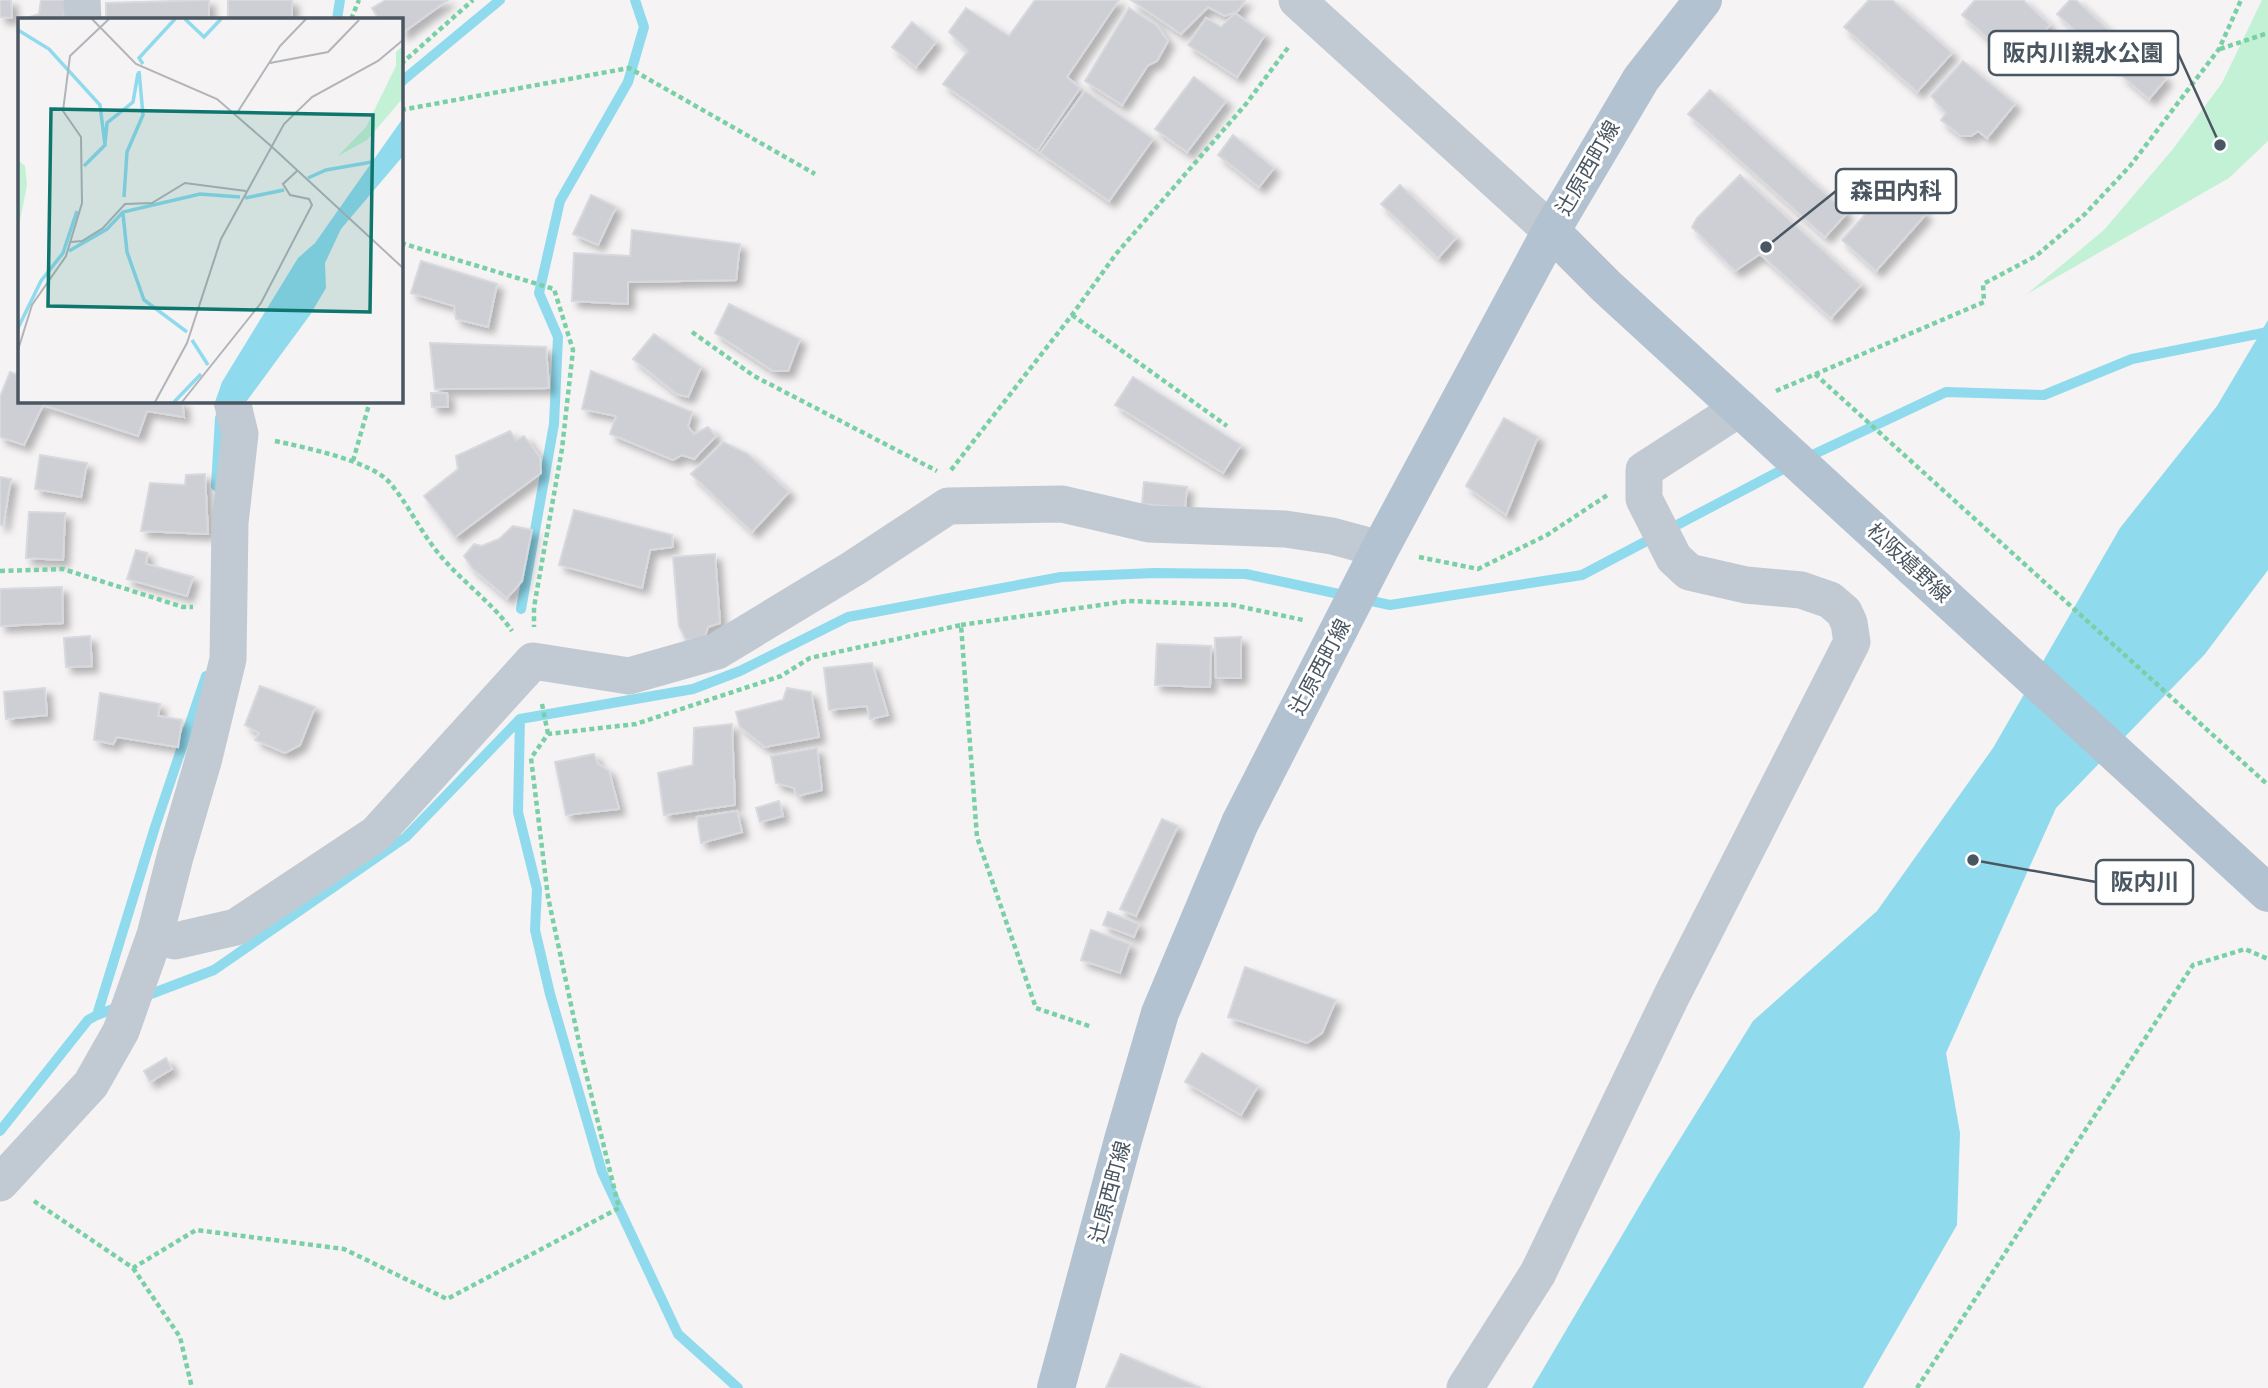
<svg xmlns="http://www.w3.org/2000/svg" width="2268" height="1388" font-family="'Archivo Narrow','Noto Sans JP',sans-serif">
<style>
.green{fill:#c3f1d5}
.water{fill:#90daee}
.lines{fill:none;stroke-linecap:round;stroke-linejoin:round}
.stream{stroke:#90daee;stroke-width:10}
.building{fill:#cdcfd5;stroke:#d7d9de;stroke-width:2;filter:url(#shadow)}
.path{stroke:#7ad0a6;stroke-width:4.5;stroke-dasharray:5 3.5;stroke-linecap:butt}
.minor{stroke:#c1cad2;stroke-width:37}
.major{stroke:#b3c2d1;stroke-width:38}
.labels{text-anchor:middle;stroke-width:6;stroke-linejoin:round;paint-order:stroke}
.street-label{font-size:21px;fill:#4a5661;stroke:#fff}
.inset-river{fill:none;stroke:#90daee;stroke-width:3.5}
.inset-road{fill:none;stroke:#b1b4b9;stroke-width:2}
.view{fill:#0f766e;fill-opacity:0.15;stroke:#0f766e;stroke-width:3.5}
.inset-edge{fill:none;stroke:#4a5661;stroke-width:3.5}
.leader{fill:none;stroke:#4a5661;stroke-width:2.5}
.callout-dot{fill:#4a5661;stroke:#fff;stroke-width:2.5}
.callout{fill:#fff;stroke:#4a5661;stroke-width:2.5}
.callout-label{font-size:23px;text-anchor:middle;font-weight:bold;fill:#4a5661}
</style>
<defs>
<filter id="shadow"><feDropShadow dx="6" dy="6" stdDeviation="3.5" flood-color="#0004"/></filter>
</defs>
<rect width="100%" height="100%" fill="#f5f3f3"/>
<path class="green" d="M2262,0H2268V141L2229,178L2027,294L2104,230L2173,149L2222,83Z"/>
<path class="water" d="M2268,320V570L2205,654L2056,808L1946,1053L1960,1133L1957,1225L1863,1388H1532L1657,1176L1753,1021L1877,911L1993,748L2120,528L2217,406Z"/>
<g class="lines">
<path class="stream" d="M337,19L340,0
M401,82L500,0
M1806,458L1946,392L2044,395L2132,359L2268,332
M216,486L220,418L222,415
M521,609L554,424L558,337L539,293L560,201L628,82L644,27L635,0
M520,719L518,812L537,889L535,930L550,994L602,1172L678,1334L738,1388
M143,997L214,970L406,837L520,719L693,689L740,671L848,617L1061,577L1154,573L1246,574L1390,605L1582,575L1791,465
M97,1015L121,1006
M0,1131L88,1020L97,1015L155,827L206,676"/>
</g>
<path class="building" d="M0,0H11L12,18L0,17Z
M41,0H66L64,19H24L39,14Z
M209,0V19H106V3Z
M228,0H292V19H228Z
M386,0H448L401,34V19H379L372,8Z
M1035,0H1119L1067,77L1080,88L1037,151L943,84L968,51L949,32L966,8L1009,36Z
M1131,0H1245L1238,11L1225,16L1208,7L1181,34Z
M1869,0H1892L1952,53L1917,92L1844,27Z
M1975,0H2023L2050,25L2015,63L1962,15Z
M2070,0H2076L2131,51L2115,68L2057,14Z
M1129,8L1156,25L1168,41L1157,61L1148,65L1122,105L1085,81Z
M1235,13L1265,35L1237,77L1188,45L1206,18L1221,27Z
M912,22L936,42L916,67L892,47Z
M2139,55L2166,79L2149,99L2121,75Z
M1963,61L2015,104L1987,138L1978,131L1971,136H1961L1941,120L1946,113L1931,96Z
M1194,77L1226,101L1187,152L1155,129Z
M1710,90L1847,213L1825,237L1688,114Z
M1085,91L1153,139L1109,201L1040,153Z
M1233,135L1274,168L1259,187L1218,155Z
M1740,175L1861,285L1831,318L1760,254L1735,271L1692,227L1697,218Z
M1400,185L1456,238L1438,258L1381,204Z
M1892,185L1926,214L1876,271L1842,240Z
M591,195L616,207L598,245L573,234Z
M632,230L740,244L736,280L628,282V304L572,301L574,253L630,256Z
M421,261L497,284L488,327L456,319L454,306L411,293Z
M729,304L800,339L788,371H773L715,333Z
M654,334L701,367L688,397L677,394L633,359Z
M430,343L546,347L549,388L435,389Z
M591,371L692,412L688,427L694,434L708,427L716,436L694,459L682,455L673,460L610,434L616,416L582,409Z
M10,372L19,375V401H182L184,417L147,411L138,436L43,405L24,445L0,437V397Z
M1133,377L1241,445L1223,473L1115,405Z
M431,393H447L448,407H432Z
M1504,418L1538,437L1506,515L1466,486Z
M510,431L516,440L524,436L540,457L541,473L455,537L424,496L458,469L456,456Z
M723,442L748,454L789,492L752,532L691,474Z
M40,455L87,463L81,497L35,489Z
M205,474L208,534L141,531L150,483L185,485L186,475Z
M0,477L11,479L3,525H0Z
M1144,482L1187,487L1185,508L1142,504Z
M574,510L672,535L673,547L650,550L642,588L559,565Z
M29,512L65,513L63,560L26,558Z
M513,526L532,530L522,581L507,598L473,569L464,556L474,544L482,546L499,539Z
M136,550L147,553L146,564L193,577L187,596L127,579Z
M715,554L720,623L708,627L704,639L686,640L679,626L673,557Z
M62,587L63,623L0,626V589Z
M90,636L92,666L66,667L64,638Z
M1241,637V678H1216L1215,638Z
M1157,644L1211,646L1210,687L1155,685Z
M872,663L888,715L870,719L867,706L829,710L824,668Z
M260,686L315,707L300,745L285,753L255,740L259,733L245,725Z
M45,688L47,715L6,719L4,692Z
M787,688L811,692L819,737L765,747L740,727L736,712L783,700Z
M100,693L160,704L158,716L182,720L178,747L117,737L113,744L94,740Z
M732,724L735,805L664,815L658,773L693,765L694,728Z
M817,748L822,790L797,796L794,788L776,783L771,756Z
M594,754L598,764L609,771L619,809L566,815L555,762Z
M779,801L783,816L760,822L756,808Z
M737,811L742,832L701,843L697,817Z
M1162,819L1178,826L1136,916L1120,909Z
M1108,912L1139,924L1134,937L1103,925Z
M1091,930L1130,944L1120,973L1081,960Z
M1245,967L1336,1000L1322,1033L1307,1043L1228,1017Z
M1202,1053L1258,1086L1241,1115L1185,1082Z
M166,1058L172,1069L150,1082L144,1071Z
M1121,1354L1201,1388H1106Z"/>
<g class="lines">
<path class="path" d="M351,19L359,0
M2220,49L2268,33
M401,64L473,0
M401,110L629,68L815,174
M401,243L554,289L573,350L562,449L534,607V627
M401,258L402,245
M1072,315L1227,426
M692,332L754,376L937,471
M1815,374L2268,785
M1776,391L1984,302L1983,284L2036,256L2085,214L2130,166L2219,49L2241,0
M275,441C303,447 372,461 390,483C408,504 420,531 439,554C461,581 492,602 512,631
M353,461L370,401
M951,470L1072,315L1116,254L1246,104L1290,45
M1419,557L1478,569L1547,535L1609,494
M0,571L63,569L183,607H193
M961,625L1128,601L1233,605L1303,620
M542,704L548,734
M34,1201L133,1268L196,1230L344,1249L447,1299L619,1208L583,1061L548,897L531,758L548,734L636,724L781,676L810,658L961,625L977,837L1036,1008L1092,1027
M133,1268L180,1337L192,1388
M1917,1388L2193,965L2245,949L2268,959"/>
<path class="minor" d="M82,0L83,19
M1297,0L1551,231
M155,935L175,941L236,927L376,834L533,661L629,676L717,651L854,568L948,506L1062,504L1149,524L1285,529L1332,536L1380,549
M0,1183L91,1084L121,1031L155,935L175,857L204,758L228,659L230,523L240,434L232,401
M1465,1388L1538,1273L1671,997L1852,642L1849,623L1844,612L1830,600L1801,590L1746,585L1689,572L1674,558L1644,499V470L1740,408"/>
<path class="major" d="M1551,231L1607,287L2268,893
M1056,1388L1123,1140L1160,1013L1240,823L1380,549L1551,231L1641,79L1703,0"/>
</g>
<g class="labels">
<g class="street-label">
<text transform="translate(1588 168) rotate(-60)" y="7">辻原西町線</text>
<text transform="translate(1909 563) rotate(43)" y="7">松阪嬉野線</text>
<text transform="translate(1320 667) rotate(-62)" y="7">辻原西町線</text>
<text transform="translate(1110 1192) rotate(-75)" y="7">辻原西町線</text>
</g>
</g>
<g transform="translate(18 18)">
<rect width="385" height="385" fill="#f5f3f3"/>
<path d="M385,28V80L349,122L320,138L348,109L378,48V34ZM0,142L7,148L9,167L0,213Z" fill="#c3f1d5"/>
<path d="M385,100V138L323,211L307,245L308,270L292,297L228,384H197L204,364L280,240L297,225Z" fill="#90daee"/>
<path class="inset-river" d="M167,1L186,19L203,1M0,12L31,31L82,87L87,127L66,148M125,46L121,40L157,1M87,126L89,105L115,84L120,55M290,160L308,152L354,144M106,179L109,134L125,97L121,53M227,180L266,172M105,196L109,234L126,282L169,314M51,233L89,211L105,194L182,176L222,179M0,310L23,263L45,235L59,193M174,322L190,347M156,384L183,356"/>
<path class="inset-road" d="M74,1L118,46L199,81L253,128M252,45L310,34L341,2M219,95L262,28L288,1M253,128L385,250M53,224L64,223L85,210L107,186L134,185L167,165L228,173M0,332L14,287L48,238L64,185L63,119L45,93L52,38L91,1M137,384L169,325L203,221L266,106L294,79L360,43L385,22M164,384L243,285L294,187L291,181L272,177L265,166L279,153"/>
<path class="view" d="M33,91L355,97L352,294L30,288Z"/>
<rect width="385" height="385" class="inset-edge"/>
</g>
<path class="leader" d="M2220 145L2178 53M1766 247L1836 191M1973 860L2096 882"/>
<g class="callout-dot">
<circle cx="2220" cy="145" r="7"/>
<circle cx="1766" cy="247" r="7"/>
<circle cx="1973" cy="860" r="7"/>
</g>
<g class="callout">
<rect x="1989" y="31" width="189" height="44" rx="7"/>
<rect x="1836" y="169" width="120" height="44" rx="7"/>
<rect x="2096" y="860" width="97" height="44" rx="7"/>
</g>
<g class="callout-label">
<text x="2083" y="61">阪内川親水公園</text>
<text x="1896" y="199">森田内科</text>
<text x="2145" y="890">阪内川</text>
</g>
</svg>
